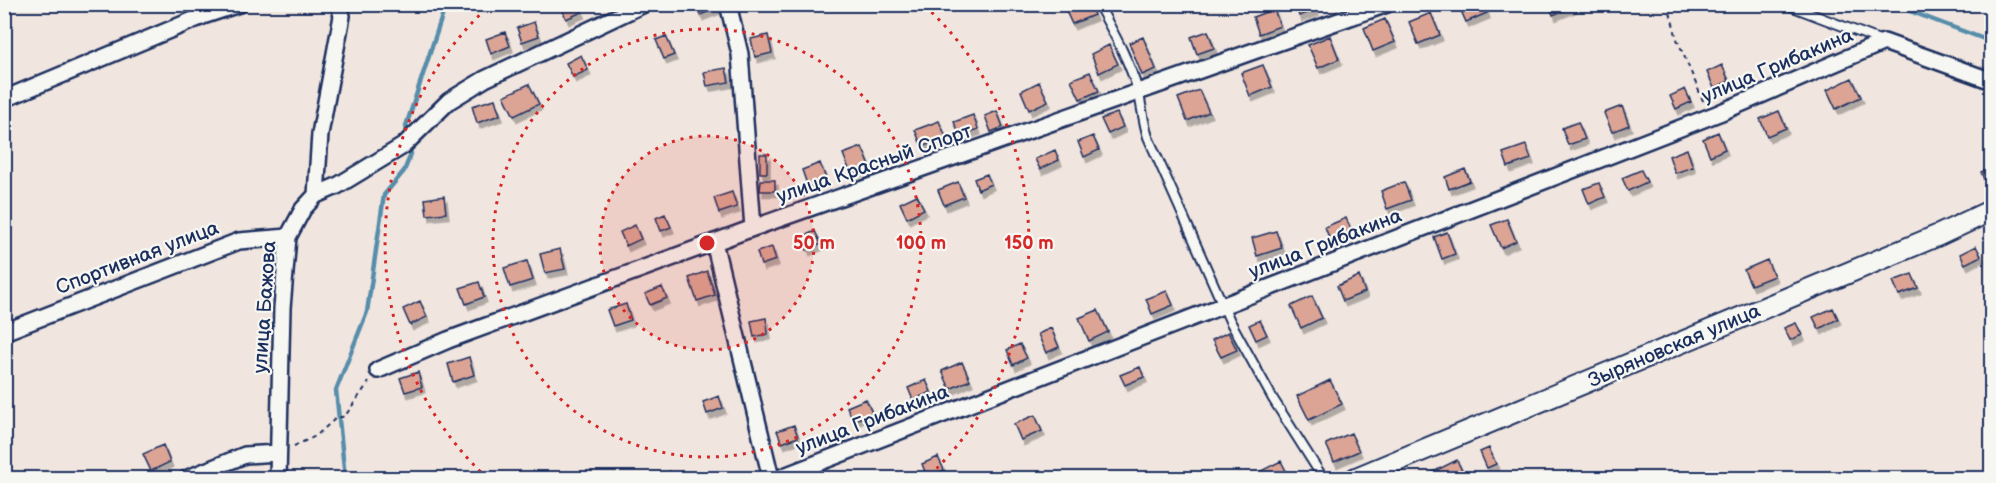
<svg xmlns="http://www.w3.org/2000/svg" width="1996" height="483" font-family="'Balsamiq Sans',sans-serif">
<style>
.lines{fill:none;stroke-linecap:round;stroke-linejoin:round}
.stream{stroke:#578dab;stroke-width:4.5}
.building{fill:#dca495;stroke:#1b2f5e;stroke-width:1.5;filter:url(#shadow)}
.service-casing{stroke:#1b2f5e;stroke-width:12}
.minor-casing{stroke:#1b2f5e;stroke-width:20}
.tertiary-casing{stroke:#1b2f5e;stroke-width:24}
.path{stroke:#1b2f5e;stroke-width:2;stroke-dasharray:4.5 4.5;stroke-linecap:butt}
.service{stroke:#f6f6f2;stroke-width:8}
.minor{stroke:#f6f6f2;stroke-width:15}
.tertiary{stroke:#f6f6f2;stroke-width:20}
.ring{fill:none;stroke:#d62828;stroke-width:3;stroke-dasharray:3 6}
.labels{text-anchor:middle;stroke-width:4.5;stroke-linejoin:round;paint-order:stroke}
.street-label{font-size:20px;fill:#1b2f5e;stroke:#f6f6f2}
.centre{fill:#d62828;stroke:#f6f6f2;stroke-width:3}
.ring-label{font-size:18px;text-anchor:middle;font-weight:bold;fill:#d62828;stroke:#f6f6f2;stroke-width:4.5;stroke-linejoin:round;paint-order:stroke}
</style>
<defs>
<filter id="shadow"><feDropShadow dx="3" dy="5.5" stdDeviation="0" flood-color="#0004"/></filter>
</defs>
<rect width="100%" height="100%" fill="#f1e6df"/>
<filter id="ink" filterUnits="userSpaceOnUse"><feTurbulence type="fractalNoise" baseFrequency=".0167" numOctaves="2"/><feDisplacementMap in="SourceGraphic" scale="12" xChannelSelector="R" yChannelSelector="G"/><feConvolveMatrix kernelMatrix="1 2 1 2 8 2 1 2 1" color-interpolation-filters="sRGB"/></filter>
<g filter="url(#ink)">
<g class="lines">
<path class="stream" d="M1891,4L1992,42
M408,136L406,126L446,4
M345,478L336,390L367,312L384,195L404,171L411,154L409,145"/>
</g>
<path class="building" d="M560,4H579L582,12L566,19Z
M696,4H716L718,8L700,15Z
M1069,4H1089L1094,15L1072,24L1064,7Z
M1295,4H1314L1316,10L1299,16Z
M1458,4H1484L1487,13L1466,22Z
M1549,4H1574L1575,6L1553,15Z
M1274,9L1280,26L1259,34L1253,17Z
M1431,13L1440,35L1418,44L1409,22Z
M1385,19L1395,42L1373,51L1364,28Z
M534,22L539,36L522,42L517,28Z
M1208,31L1214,48L1197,54L1191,37Z
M505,32L510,46L491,54L486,39Z
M768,35L772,53L755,57L751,39Z
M666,36L674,55L664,59L656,40Z
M1330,36L1339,59L1318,68L1308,45Z
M1143,37L1156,69L1142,75L1129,43Z
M1109,45L1118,64L1099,73L1091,54Z
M581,55L588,70L573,77L566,63Z
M1263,65L1272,87L1250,96L1241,73Z
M1722,65L1729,81L1714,88L1707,72Z
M726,68L729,82L707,86L704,72Z
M1090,72L1099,91L1080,99L1071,80Z
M1852,78L1861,97L1836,109L1827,90Z
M1039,82L1048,101L1029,110L1021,91Z
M529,84L539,104L514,116L504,96Z
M1685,89L1691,102L1676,109L1670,96Z
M1199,90L1209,112L1187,121L1178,98Z
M495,99L500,115L477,123L472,106Z
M1622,106L1629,125L1612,132L1604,113Z
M997,111L1003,127L991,132L985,116Z
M1779,111L1786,128L1767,136L1760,119Z
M1117,113L1123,127L1108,134L1101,119Z
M973,115L978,129L960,136L954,122Z
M939,121L946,137L922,147L915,130Z
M1578,122L1585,139L1568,145L1562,128Z
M1718,132L1725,149L1710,156L1703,139Z
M1093,136L1099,150L1084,157L1078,142Z
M1526,145L1531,159L1508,167L1503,153Z
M862,147L870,166L851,174L843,154Z
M1687,149L1693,167L1675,173L1669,156Z
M1055,150L1059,160L1040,169L1035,159Z
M760,154H767V173H760Z
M820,163L827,181L808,187L802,170Z
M1992,168V190L1989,191L1981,172Z
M1465,169L1470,181L1449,189L1445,177Z
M1641,170L1647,182L1628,191L1622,178Z
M987,174L991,184L978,190L974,179Z
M761,180H775V191H760Z
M958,182L964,197L944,205L938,190Z
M1404,182L1411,200L1387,209L1381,191Z
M1599,183L1605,197L1589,204L1583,189Z
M732,192L737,207L719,213L714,198Z
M917,195L924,209L907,218L900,203Z
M444,196L446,213L427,215L425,199Z
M665,214L671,227L661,231L656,218Z
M1346,218L1353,234L1331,243L1325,227Z
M1507,219L1516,241L1501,248L1491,225Z
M635,225L641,239L626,246L620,232Z
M815,231L821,244L807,250L802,237Z
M1276,231L1282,248L1257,256L1252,238Z
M1447,232L1455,254L1442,259L1434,237Z
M1976,246L1981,256L1965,264L1960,254Z
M772,247L776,260L761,265L757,252Z
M560,249L565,269L545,273L540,254Z
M1767,260L1774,276L1751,285L1744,270Z
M527,261L533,280L510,287L504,268Z
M707,271L715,295L697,301L689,278Z
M1912,274L1918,288L1899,295L1893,281Z
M1359,276L1365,292L1343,301L1337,286Z
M479,282L484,297L466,304L460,288Z
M662,287L667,298L650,305L645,294Z
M1167,291L1173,305L1152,314L1146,299Z
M1312,296L1322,318L1301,328L1291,306Z
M420,301L427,317L410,325L403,309Z
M626,304L631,320L613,326L607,310Z
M1833,308L1838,319L1819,329L1813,317Z
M1098,310L1108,332L1089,341L1079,318Z
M766,318L768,334L754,337L751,321Z
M1260,320L1267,335L1256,340L1249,325Z
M1796,323L1802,335L1790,340L1784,328Z
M1051,328L1059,347L1046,353L1038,334Z
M1228,332L1237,350L1221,357L1212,340Z
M1020,344L1027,358L1013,365L1007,350Z
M469,357L474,375L453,382L448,364Z
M962,362L970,380L950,389L942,371Z
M1140,367L1144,377L1125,385L1120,375Z
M418,372L422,387L405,392L400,378Z
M926,380L931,392L913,400L908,388Z
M1330,380L1342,404L1309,420L1297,396Z
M719,396L723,408L707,414L703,402Z
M866,399L872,413L853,421L847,407Z
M1035,415L1042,431L1021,440L1014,424Z
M794,425L798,437L782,443L777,431Z
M1351,433L1359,451L1334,462L1326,444Z
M163,445L170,462L151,471L143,454Z
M1489,448L1496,464L1487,468L1480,452Z
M938,457L944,470L927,477L922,464Z
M1457,460L1463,473L1453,478H1421Z
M1281,461L1286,471L1265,478L1261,471Z
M670,471L673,478H653Z
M895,473L898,478H884Z"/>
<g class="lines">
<defs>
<path id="service" d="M1098,4C1113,32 1129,60 1138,91C1142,105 1143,122 1148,137L1230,321L1273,399L1323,478
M1785,4L1882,41"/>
<path id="minor" d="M728,4L740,54L753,228
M4,99L203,16L239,4
M316,195L337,186L403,146L449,101L485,79L644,4
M714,242L771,478
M4,332L239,241L288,237
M378,370L448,340L753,228L1387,4
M188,478L245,455L278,453
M278,478L282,308L288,237L303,209L316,195L320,134L342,16L339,4
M779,478L1719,113L1884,42L1992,81"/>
<path id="tertiary" d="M1356,478L1939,235L1992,210"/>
</defs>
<use href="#service" class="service-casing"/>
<use href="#minor" class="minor-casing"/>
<use href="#tertiary" class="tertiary-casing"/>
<path class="path" d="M1668,4L1677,39L1704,103
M294,446L316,436L335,419L345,416L369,382"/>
<use href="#service" class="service"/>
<use href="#minor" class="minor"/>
<use href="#tertiary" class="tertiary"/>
</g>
</g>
<circle cx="707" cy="243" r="107" fill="#d62828" fill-opacity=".12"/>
<g class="ring">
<circle cx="707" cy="243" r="107"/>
<circle cx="707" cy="243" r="214"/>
<path d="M487 478A322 322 0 0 1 489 6M925 6A322 322 0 0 1 927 478"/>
</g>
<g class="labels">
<g class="street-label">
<text transform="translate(1777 65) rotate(-23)" y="7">улица Грибакина</text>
<text transform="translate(874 163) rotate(-19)" y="7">улица Красный Спорт</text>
<text transform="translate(1325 243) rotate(-21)" y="7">улица Грибакина</text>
<text transform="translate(137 257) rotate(-21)" y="7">Спортивная улица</text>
<text transform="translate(264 307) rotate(-86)" y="7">улица Бажова</text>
<text transform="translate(1674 345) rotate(-23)" y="7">Зыряновская улица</text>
<text transform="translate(872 419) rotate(-21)" y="7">улица Грибакина</text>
</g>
</g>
<circle cx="707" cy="243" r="9" class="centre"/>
<g class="ring-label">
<text x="814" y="249">50 m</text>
<text x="921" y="249">100 m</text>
<text x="1029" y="249">150 m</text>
</g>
<rect width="1996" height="483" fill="none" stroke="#f6f6f2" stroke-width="24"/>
<rect x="12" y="12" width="1972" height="459" fill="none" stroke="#1b2f5e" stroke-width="2" filter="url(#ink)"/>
</svg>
